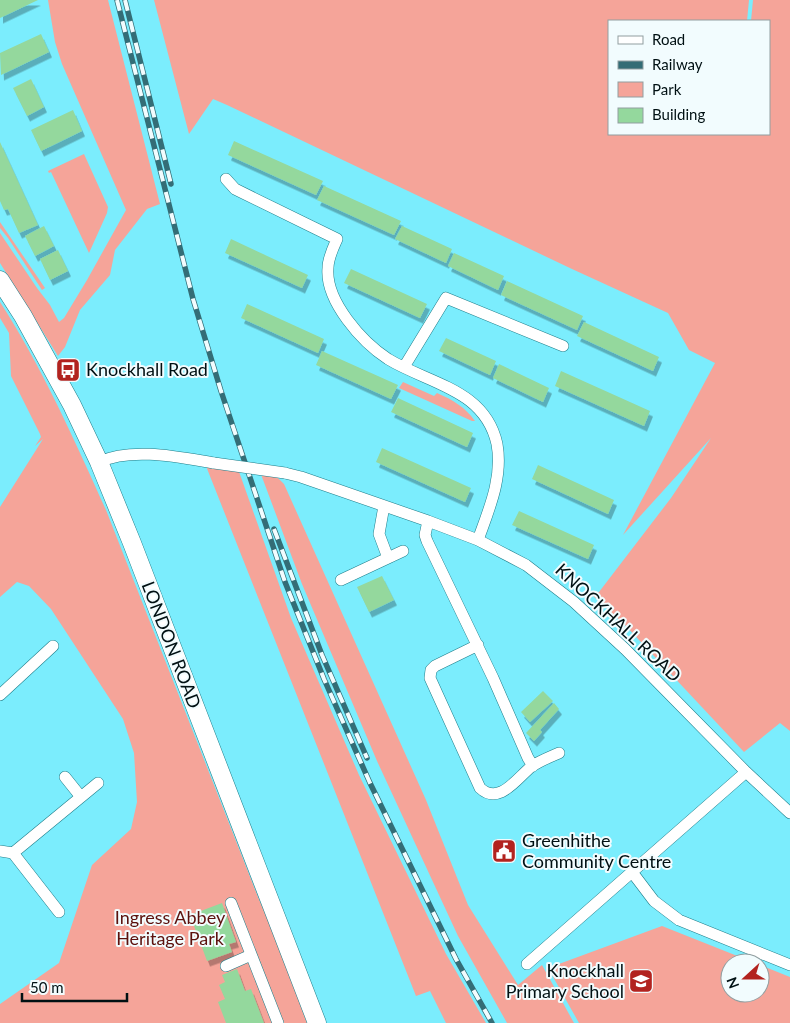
<svg xmlns="http://www.w3.org/2000/svg" width="790" height="1023" font-family="Lato,sans-serif">
<style>
.green{fill:#f5a499}
.building{fill:#94d89d;filter:url(#shadow)}
.lines{fill:none;stroke-linecap:round;stroke-linejoin:round}
.street-casing{stroke:#1e7d89;stroke-width:12}
.primary-casing{stroke:#1e7d89;stroke-width:19}
.street{stroke:#fff;stroke-width:11}
.primary{stroke:#fff;stroke-width:18}
.rail-casing{stroke:#346d76;stroke-width:5.5}
.rail{stroke:#f2fcfe;stroke-width:4;stroke-dasharray:11;stroke-linecap:butt}
.street-bridge-casing{stroke:#1e7d89;stroke-width:12;stroke-linecap:butt}
.street-bridge{stroke:#fff;stroke-width:11}
.labels{text-anchor:middle;stroke-width:4;stroke-linejoin:round;paint-order:stroke}
.poi-label{font-size:18px;fill:#001013;stroke:#f2fcfe;text-anchor:start}
.street-label{font-size:18px;fill:#001013;stroke:#f2fcfe}
.park-label{font-size:18px;fill:#5c110d;stroke:#f2fcfe}
</style>
<defs>
<filter id="shadow"><feDropShadow dx="3" dy="5.5" stdDeviation="0" flood-color="#0004"/></filter>
</defs>
<rect width="100%" height="100%" fill="#7bedfd"/>
<path class="green" d="M48,0H108L160,204L147,209L115,250L110,275L80,310L65,347L58,356L0,263V233L37,288L50,305L59,322L64,318L87,280L126,210L62,64L55,42Z
M154,0H749L747,21H609V134H769V21H751L753,0H790V731L780,723L744,752L624,624L591,594L599,592L671,498L711,438L623,535L715,363L689,350L668,313L572,269L227,105L213,99L189,134Z
M84,154L108,207L107,213L89,253L51,172L49,173L48,171Z
M0,222L45,288L42,290L8,238L0,228Z
M0,302C42,367 74,439 106,510L258,897L281,950L307,1023H0V1004L59,963L92,865L131,829L137,802L134,753L123,719L51,609L29,586L17,582L0,597V507L43,439L35,446L41,437L40,434L11,376L9,333L0,318Z
M403,382L434,396L437,393C453,400 465,407 475,421H472L399,388Z
M204,461L237,466L291,618L359,775L446,954L486,1023H446L430,991L416,996Z
M259,469L271,471L284,484L426,800L468,905L518,985L542,965L574,1023H507L458,936L377,761L302,584Z
M662,926L755,963H730V993H760V965L790,977V1023H579L548,968Z"/>
<path class="building" d="M0,0H38L0,18Z
M41,34L49,52L1,75L0,53Z
M31,79L44,107L27,116L13,88Z
M73,110L82,131L41,151L31,130Z
M234,141L323,181L316,195L228,155Z
M0,142L38,225L19,233L8,209L4,210L0,201Z
M324,186L401,221L394,235L317,200Z
M44,226L54,246L35,256L25,236Z
M402,226L452,249L446,263L395,239Z
M231,239L308,275L302,288L225,253Z
M58,250L68,271L50,280L40,259Z
M454,253L504,276L498,290L448,266Z
M351,269L427,304L420,318L344,283Z
M507,281L583,316L577,330L501,295Z
M247,304L324,339L318,353L241,318Z
M584,322L659,357L653,371L577,336Z
M446,338L496,361L490,375L439,351Z
M322,351L398,385L391,399L316,365Z
M499,364L549,388L543,402L493,378Z
M561,371L650,411L644,426L555,386Z
M398,398L473,433L467,447L391,412Z
M382,448L471,488L465,502L376,462Z
M538,465L614,500L608,514L532,479Z
M519,511L594,545L588,559L512,525Z
M382,576L394,600L369,612L357,587Z
M543,691L553,701L530,722L521,712Z
M554,703L559,709L540,730L542,732L534,741L526,733Z
M222,903L236,942L229,944L232,952L207,961L190,915Z
M237,969L245,991L251,989L264,1023H226L218,1002L225,999L219,985L225,982L222,975Z"/>
<g class="lines">
<defs>
<path id="street" d="M226,179L235,189L337,239C333,248 328,258 328,268C325,301 362,342 388,359C429,384 485,389 497,444C503,478 489,509 478,540
M404,367L446,298L563,346
M99,462C132,447 178,457 214,463
M285,473L301,477L428,521L478,540L526,565L574,602L625,649L746,772L790,813
M428,521L425,535L427,541L493,678L528,758L533,766
M388,558L403,551
M341,580L388,558L379,534L384,506
M478,645L435,666L431,670L430,678L480,788C499,806 517,778 531,767C539,761 550,757 559,753
M0,695L53,646
M65,777L81,797
M0,851L13,853L98,783
M13,853L59,912
M632,872L654,901L679,920L790,965
M231,903L278,1023
M527,964L746,772
M226,966L251,955"/>
<path id="primary" d="M0,280L23,316L72,405L99,462L132,543L317,1023"/>
</defs>
<use href="#street" class="street-casing"/>
<use href="#primary" class="primary-casing"/>
<use href="#street" class="street"/>
<use href="#primary" class="primary"/>
<defs>
<path id="rail" d="M117,0L193,299L221,391L285,582L324,679L370,783L456,959L492,1023
M125,0L171,184
M274,529L322,655L367,758"/>
</defs>
<use href="#rail" class="rail-casing"/>
<use href="#rail" class="rail"/>
<defs>
<path id="street-bridge" d="M214,463L285,473"/>
</defs>
<use href="#street-bridge" class="street-bridge-casing"/>
<use href="#street-bridge" class="street-bridge"/>
</g>
<defs>
<symbol id="bus-square" viewBox="-11 -11 22 22"><rect x="-9" y="-9" width="18" height="18" rx="4" fill="#b2231f" stroke="#f2fcfe"/><path d="M-5-6H5V4H4V6H2V4H-2V6H-4V4H-5ZM-3.5-4V0h7V-4ZM-3.5 1.2v1.5H-2V1.2ZM2 1.2v1.5H3.5V1.2Z" fill="#fff"/></symbol>
<symbol id="civic-square" viewBox="-11 -11 22 22"><rect x="-9" y="-9" width="18" height="18" rx="4" fill="#b2231f" stroke="#f2fcfe"/><path d="M-.6-6.5H3V-4.5H.6V-3L4-1V1h2V6H-6V1h2V-1L-.6-3ZM-1.2 2.5V6h2.4V2.5Z" fill="#fff"/></symbol>
<symbol id="school-square" viewBox="-11 -11 22 22"><rect x="-9" y="-9" width="18" height="18" rx="4" fill="#b2231f" stroke="#f2fcfe"/><path d="M0-5L7-2L0 1L-7-2ZM-4 1L0 2.5L4 1V4Q0 6-4 4Z" fill="#fff"/></symbol>
</defs>
<g fill-rule="evenodd">
<use href="#bus-square" x="54" y="356" width="28" height="28"/>
<use href="#civic-square" x="490" y="837" width="28" height="28"/>
<use href="#school-square" x="627" y="967" width="28" height="28"/>
</g>
<g class="labels">
<g class="poi-label">
<text x="86" y="376">Knockhall Road</text>
<text x="522" y="847">Greenhithe<tspan x="522" dy="21">Community Centre</tspan></text>
<text x="624" y="977" text-anchor="end">Knockhall<tspan x="624" dy="21">Primary School</tspan></text>
</g>
<g class="street-label">
<text transform="translate(618 623) rotate(43)" y="6">KNOCKHALL ROAD</text>
<text transform="translate(171 645) rotate(69)" y="6">LONDON ROAD</text>
</g>
<g class="park-label">
<text x="170" y="924">Ingress Abbey<tspan x="170" dy="21">Heritage Park</tspan></text>
</g>
</g>
<rect x="608" y="20" width="162" height="115" fill="#f2fcfe" stroke="#919ea0"/>
<rect x="618" y="36" width="25" height="8" fill="#ffffff" stroke="#919ea0"/>
<text x="652" y="45" font-size="15" fill="#001013">Road</text>
<rect x="618" y="61" width="25" height="8" fill="#346d76" stroke="#919ea0"/>
<text x="652" y="70" font-size="15" fill="#001013">Railway</text>
<rect x="618" y="82" width="25" height="15" fill="#f5a499" stroke="#919ea0"/>
<text x="652" y="95" font-size="15" fill="#001013">Park</text>
<rect x="618" y="108" width="25" height="15" fill="#94d89d" stroke="#919ea0"/>
<text x="652" y="120" font-size="15" fill="#001013">Building</text>
<g transform="translate(745 978) rotate(249)"><circle r="24" fill="#f2fcfe" stroke="#919ea0"/>
<path d="M0-4L9 19L0 12L-9 19Z" fill="#b2231f"/>
<text y="-8" font-size="14" font-weight="bold" text-anchor="middle" fill="#001013">N</text>
</g>
<path d="M22 993v8h105v-8" fill="none" stroke="#001013" stroke-width="2.5"/>
<text x="30" y="993" font-size="15" fill="#001013" stroke="#f2fcfe" stroke-width="4" paint-order="stroke">50 m</text>
</svg>
